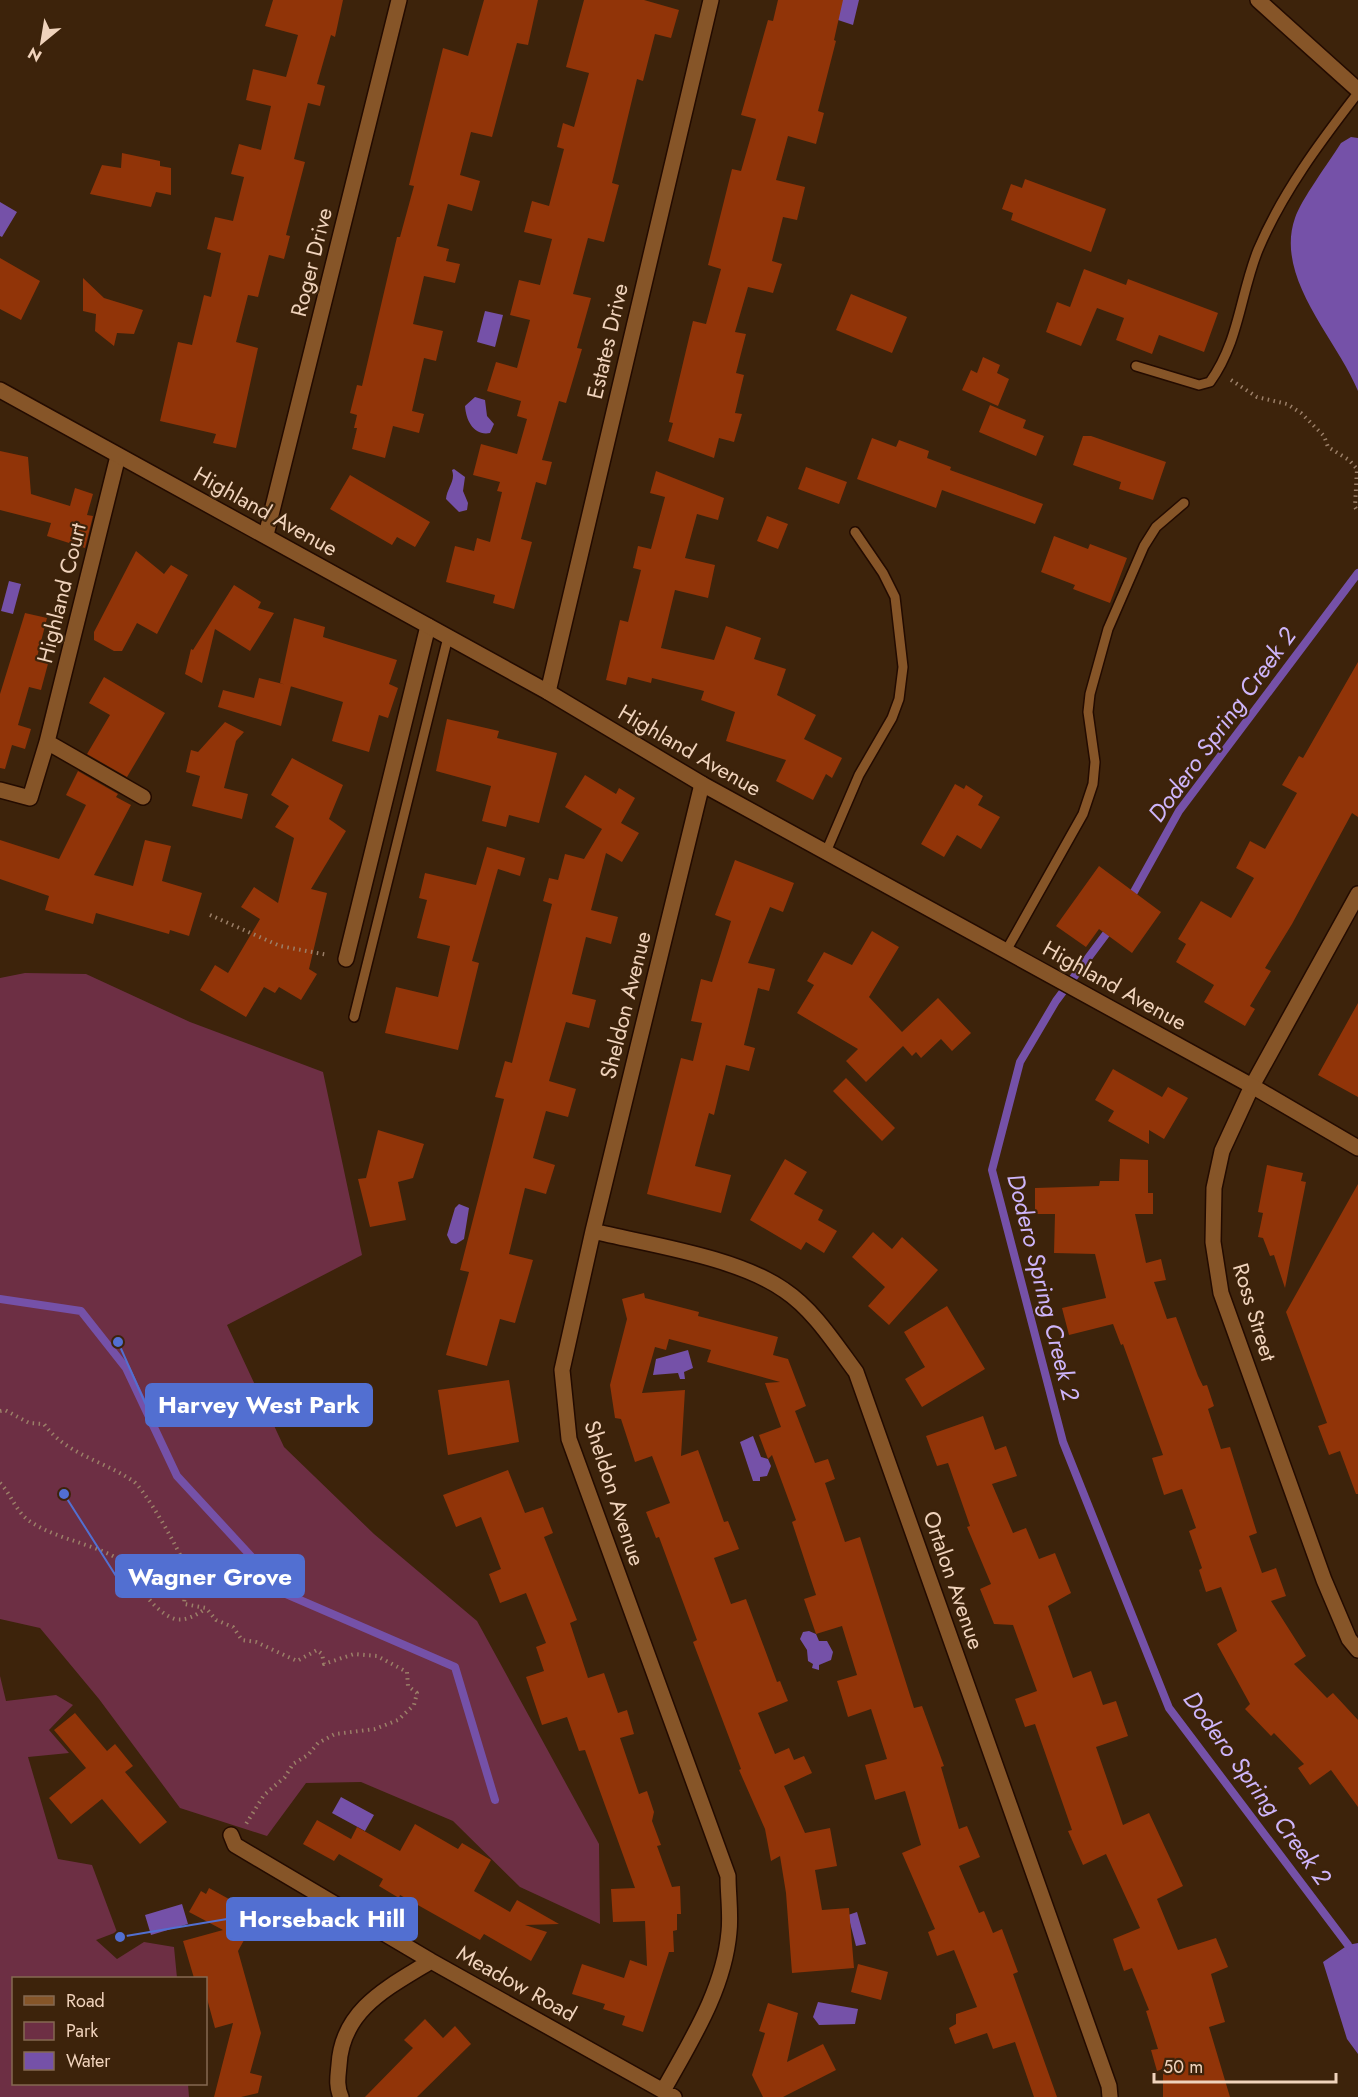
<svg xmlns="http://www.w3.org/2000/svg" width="1358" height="2097" font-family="Jost,sans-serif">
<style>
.green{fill:#6d2f44}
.water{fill:#7551a8}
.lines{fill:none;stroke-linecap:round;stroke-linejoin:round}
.stream{stroke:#7551a8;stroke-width:8}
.building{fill:#913408}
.service-casing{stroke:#230b00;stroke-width:12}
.minor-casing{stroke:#230b00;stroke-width:18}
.tertiary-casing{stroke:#230b00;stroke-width:18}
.secondary-casing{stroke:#230b00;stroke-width:18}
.path{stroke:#9b7f68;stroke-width:4;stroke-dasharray:1.5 4.5;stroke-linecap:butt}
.service{stroke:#865528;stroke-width:9}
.minor{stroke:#865528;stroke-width:15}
.tertiary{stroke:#865528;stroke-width:15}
.secondary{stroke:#865528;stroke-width:15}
.labels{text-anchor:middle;stroke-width:4.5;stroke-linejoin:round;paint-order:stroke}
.street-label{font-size:22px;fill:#f0d3bc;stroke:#3d230b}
.water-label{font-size:24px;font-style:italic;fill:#ceb5fa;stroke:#3d230b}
.leader{fill:none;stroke:#526fd1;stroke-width:2}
.callout-dot{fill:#526fd1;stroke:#3d230b;stroke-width:2}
.callout{fill:#526fd1;stroke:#526fd1;stroke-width:2}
.callout-label{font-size:24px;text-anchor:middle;font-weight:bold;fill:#fff}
</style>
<rect width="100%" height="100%" fill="#3d230b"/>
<path class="green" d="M25,973L86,974L190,1022L323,1072L362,1255L227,1325L284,1447L374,1534L477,1621L599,1844L600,1924L520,1887L453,1821L361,1782L306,1783L267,1836L180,1808L99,1699L40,1628L0,1619V978Z
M0,1676L6,1701L56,1695L73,1705L49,1730L69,1753L28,1757L58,1859L92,1865L117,1932L96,1940L117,1959L144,1942L174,1947L177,1978H14V2084H188L189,2097H0Z"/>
<path class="water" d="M840,0H859L853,25L835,19Z
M1351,137L1358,138V391C1337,339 1274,278 1295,218C1301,200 1329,162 1341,143Z
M0,202L17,212L2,237L0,236Z
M485,311L503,315L495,347L477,342Z
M475,397L485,400L487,416L494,424L490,433C474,436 466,421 465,406Z
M454,469L465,477L463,491L468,503L467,510L459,512L446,499C447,488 456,481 452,470Z
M9,581L21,584L13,614L1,611Z
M459,1204L469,1208L464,1239L456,1244L451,1243L447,1235L455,1208Z
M688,1350L693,1368L684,1372L685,1379H680L678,1373L653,1375L656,1359Z
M753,1436L761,1457L768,1459L771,1466L767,1476L760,1477V1481H753L740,1442Z
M809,1631L816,1634L819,1641H827L833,1652L831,1660L819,1665V1670L812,1668L813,1664L808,1661L807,1650L800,1639L803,1632Z
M341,1797L374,1815L365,1831L332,1813Z
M182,1904L188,1924L151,1935L145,1915Z
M857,1912L866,1944L856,1946L848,1915Z
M1358,1943V2054L1347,2039L1323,1962L1348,1945Z
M818,2002L858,2009L855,2024L819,2025L813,2017Z"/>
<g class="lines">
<path class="stream" d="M1130,899L1179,811L1358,573
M1112,926L1056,1001L1020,1062L992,1170L1063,1442L1169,1708L1348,1945L1358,1965
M0,1299L81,1311L126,1368L177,1476L286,1594L455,1667L495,1800"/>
</g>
<path class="building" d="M273,0H343L335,37L331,35L317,84L325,86L320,106L308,103L294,159L305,162L286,235L290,236L284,259L269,255L258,297L248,295L236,342L258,348L236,448L213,443L216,434L160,421L178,342L192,345L204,295L211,297L221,253L207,249L215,217L233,221L244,177L231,174L239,144L261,150L271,106L246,100L253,69L286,77L298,35L265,26Z
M484,0H538L528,45L517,43L492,137L471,132L460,175L480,181L472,211L448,204L437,246L449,249L446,261L460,264L455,283L424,276L413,324L443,331L436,361L424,358L412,411L424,414L419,433L393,426L385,458L352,449L357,428H354L357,415L350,413L357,385L362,386L397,237H400L414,186L409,185L443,48L468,56Z
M584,0H644L679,10L671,38L655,34L643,81L637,79L612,183L619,185L604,242L588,238L573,294L591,298L577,348L582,349L566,403L559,401L542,460L552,462L546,485L536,482L521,539L532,542L514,609L493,603L495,595L446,582L455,546L474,551L477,538L490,542L502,492L497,491L500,482L473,475L481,444L517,454L527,419L517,416L521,401L487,391L496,362L517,368L530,320L510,315L519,280L540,285L552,239L524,232L532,201L549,206L564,149L557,147L563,123L574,127L589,73L566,67Z
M778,0H843L834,40L836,41L818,111L824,113L816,144L788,136L776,180L805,187L797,220L783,217L772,261L782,264L773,293L748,287L735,332L746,334L736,373L744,375L735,413L742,414L734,442L719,438L714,458L668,441L673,423L669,422L693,321L706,324L721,269L708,265L732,169L741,171L756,119L741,115L768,20L773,21Z
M122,153L160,161V166L171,168V195L156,192L151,207L90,194L102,165L121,168Z
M1025,179L1106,209L1091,252L1011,220L1013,213L1002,209L1011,184L1022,188Z
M0,258L40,281L21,320L0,309Z
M1084,269L1126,285L1128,279L1218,313L1204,352L1159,335L1152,354L1116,340L1124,318L1097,308L1081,346L1046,332L1057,302L1070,307Z
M83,278L104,298L143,310L134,334L117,333L114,346L95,331L96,314L83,311Z
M851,294L907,317L892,353L836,330Z
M983,357L1000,365L997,373L1009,379L998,406L962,390L971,370L977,373Z
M990,405L1026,420L1023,428L1044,436L1036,456L979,432Z
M1083,436H1091L1166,462L1153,500L1119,489L1121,482L1073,465Z
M872,438L896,447L899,440L929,451L927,458L951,467L950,470L1043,504L1035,524L942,490L936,508L857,479Z
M0,451L28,457L31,494L70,506L75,488L93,494L87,515L93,516L85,548L47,536L51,523L0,510Z
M806,467L847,482L839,504L798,489Z
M656,471L724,498L718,520L697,514L685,558L715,565L708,598L675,590L661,648L714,660L726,626L761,638L754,659L786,669L777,695L816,715L804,739L842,758L832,778L826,774L813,800L776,781L786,760L726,741L735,712L701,700L704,691L652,678L651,683L628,677L626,685L606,680L620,620L628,622L641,570L633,568L638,546L651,549L665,497L650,493Z
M350,475L430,522L415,547L397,537L392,545L330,509Z
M767,516L788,524L778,549L757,541Z
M1054,536L1088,549L1090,544L1127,558L1110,603L1073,589L1075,585L1041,572Z
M136,551L164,574L171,565L188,575L157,634L137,623L122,651H114L94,640V632Z
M234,585L261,602L258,608L274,613L250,651L215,629L202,683L185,674L191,649L193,650Z
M25,613L47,618L37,657L49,660L41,690L29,687L18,725L31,729L25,749L12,745L5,769L0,768V694Z
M294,618L325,627L323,637L397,660L389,684L398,688L388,718L379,715L369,752L332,741L343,702L280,683Z
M1358,662V817L1352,813L1292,924L1265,968L1271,971L1250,1006L1255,1009L1245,1026L1204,1002L1214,985L1176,962L1186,944L1178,939L1201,901L1231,918L1254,878L1236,868L1250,841L1265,849L1297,793L1282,785L1299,756L1303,758Z
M104,677L165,713L127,777L87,754L110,715L89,703Z
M259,678L291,686L281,726L218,707L223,690L254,698Z
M447,719L499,731L497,738L557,753L539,823L509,815L506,827L482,821L491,786L436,771Z
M225,722L244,732L236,741L224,788L248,794L242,819L192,806L200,776L186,772L191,750L198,752Z
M292,758L343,785L329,819L346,831L311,889L327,893L309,969L317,974L301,1000L279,987L275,993L264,987L246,1017L200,990L215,965L228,973L260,919L241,907L254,887L278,903L294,838L275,827L289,806L271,795Z
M78,771L118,794L116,797L131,805L94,875L133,886L145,840L171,846L162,881L202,893L189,936L170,930L169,934L96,913L93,924L45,910L49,896L0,879V840L59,859L86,805L66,795Z
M585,775L616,794L619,788L635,798L621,823L639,833L622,862L606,853L591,910L618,917L611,944L586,937L572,994L596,1000L589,1028L566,1022L549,1081L576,1089L568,1117L546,1111L533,1158L555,1165L546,1194L525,1188L509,1254L533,1260L515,1323L500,1319L487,1366L446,1355L469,1272L460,1270L504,1099L495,1097L505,1061L512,1063L552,904L543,901L549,878L558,880L565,854L584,859L602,829L565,807Z
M955,784L964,789L966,785L983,796L978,805L1000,817L981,849L957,835L944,857L921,844Z
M487,847L525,858L520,876L498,869L472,961L479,963L458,1050L385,1033L396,987L438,997L450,946L417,938L427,900L419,898L425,873L476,885Z
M735,860L794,883L783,912L770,907L748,963L775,969L769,991L758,988L744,1045L755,1048L749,1071L726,1065L714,1115L709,1113L695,1166L731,1175L721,1213L647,1194L681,1058L693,1061L702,1023L691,1021L701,979L712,982L731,921L715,915Z
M1099,866L1161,912L1132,953L1099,929L1086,947L1056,926Z
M872,931L899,947L869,997L902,1032L938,998L971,1033L952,1051L941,1039L921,1058L916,1052L912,1056L903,1046L866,1082L846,1061L858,1049L797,1013L814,985L807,981L824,952L852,965Z
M1358,1003V1097L1318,1075Z
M1113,1069L1162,1097L1168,1087L1188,1098L1164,1139L1149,1130V1144L1108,1121L1114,1111L1095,1100Z
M846,1078L895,1128L882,1141L833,1091Z
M378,1130L424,1144L413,1178L398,1182L406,1220L370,1227L358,1179L366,1178Z
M785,1159L807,1172L794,1194L823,1210L818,1220L837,1231L824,1253L806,1242L801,1250L750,1220Z
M1120,1159L1148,1160V1193H1153V1214H1135L1146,1263L1161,1259L1166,1280L1154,1282L1167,1319L1176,1317L1198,1376L1203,1386L1207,1385L1214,1406L1208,1409L1221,1449L1230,1447L1257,1533L1249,1536L1262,1573L1276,1568L1286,1596L1271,1601L1306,1656L1294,1664L1327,1698L1333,1693L1358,1720V1807L1331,1770L1310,1785L1298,1768L1304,1764L1274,1733L1271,1736L1245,1709L1250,1704L1217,1644L1237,1631L1221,1587L1206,1592L1199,1570L1202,1568L1189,1531L1196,1528L1182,1489L1164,1495L1152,1458L1163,1455L1123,1344L1121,1345L1113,1324L1069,1335L1062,1308L1106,1298L1095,1254L1054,1253L1055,1214H1035V1188L1099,1186L1100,1181H1119Z
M1267,1165L1303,1173L1301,1181L1306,1182L1285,1288L1274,1255L1270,1256L1263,1238L1258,1237L1263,1213L1258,1212Z
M1358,1184V1494H1356L1340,1451L1329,1455L1318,1426L1327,1423L1286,1312Z
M873,1232L892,1249L902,1237L938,1270L889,1325L868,1306L885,1287L852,1257Z
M644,1293L645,1298L699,1312L698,1316L778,1337L773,1355L788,1359L806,1406L795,1411L815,1463L828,1459L835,1479L825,1483L845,1542L860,1537L914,1708L922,1706L944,1766L941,1767L959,1829L967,1826L980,1857L959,1866L979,1913L984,1911L993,1933L1002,1929L1018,1972L1013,1974L1057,2097H1034L1015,2042L993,2049L987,2033L955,2044L949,2028L956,2024V2014L977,2007L954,1950L937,1956L928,1932L935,1929L902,1853L921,1845L905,1791L875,1800L865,1765L887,1759L871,1709L848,1717L837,1681L857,1675L842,1626L816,1634L804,1599L816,1595L792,1522L796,1520L772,1455L768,1459L759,1435L781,1427L765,1383L780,1382L707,1362L711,1350L669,1339L666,1350L655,1347L642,1393L685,1390L681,1456L698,1450L724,1522L728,1521L739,1549L714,1558L731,1604L746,1599L777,1682L780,1681L788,1701L758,1713L775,1754L789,1748L794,1760L804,1756L812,1773L784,1786L805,1833L830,1828L837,1866L815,1870L822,1910L849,1908L854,1968L792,1973L786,1893L780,1856L771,1861L765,1829L739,1770L741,1769L693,1642L697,1640L659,1537L656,1538L646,1512L670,1503L652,1456L635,1462L621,1419L615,1418L610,1385L627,1319L622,1299Z
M947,1306L985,1369L922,1407L905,1379L925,1367L904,1332Z
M509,1380L519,1442L448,1455L438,1390Z
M983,1416L995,1450L1006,1446L1017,1476L992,1484L1013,1533L1026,1528L1039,1559L1055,1553L1071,1593L1048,1606L1073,1678L1091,1671L1103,1705L1116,1701L1128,1736L1096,1747L1123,1825L1149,1813L1183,1886L1157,1899L1178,1950L1216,1938L1228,1967L1211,1974L1225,2022L1209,2027L1230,2097H1163V2069L1157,2071L1151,2050L1158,2049L1146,2011L1149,2010L1132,1968L1124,1971L1113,1939L1140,1928L1106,1854L1083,1865L1068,1831L1072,1830L1035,1724L1025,1727L1015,1699L1037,1691L1013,1625L994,1624L980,1589L991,1584L967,1527L970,1526L948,1463L937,1466L926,1436Z
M508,1470L525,1513L543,1507L553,1533L544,1537L577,1620L570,1623L588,1678L604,1673L618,1713L627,1710L634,1734L620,1738L639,1794L647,1791L654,1812L652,1821L661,1845L657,1846L672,1887L680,1886L681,1914H677V1930L673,1931L674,1952H669L643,2032L622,2025L625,2016L603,2009L605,2004L572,1994L582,1964L624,1978L630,1960L647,1966L645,1921L613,1922L611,1889L635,1888L585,1750L579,1751L567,1717L542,1725L526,1677L544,1671L536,1647L546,1643L526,1593L500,1603L489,1574L501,1569L481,1517L456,1527L443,1495Z
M75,1713L107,1751L115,1744L133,1766L125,1772L167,1822L140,1844L102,1799L71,1824L49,1798L86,1768L54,1730Z
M317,1820L351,1839L357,1827L400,1851L415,1824L458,1849L462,1843L491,1860L474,1891L510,1912L517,1900L559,1924L525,1925L547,1932L531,1961L484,1934L480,1940L400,1895L399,1898L379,1886L383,1879L339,1854L334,1861L303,1844Z
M209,1888L258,1915L238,1951L261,2033L250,2073L262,2076L258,2093L241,2097H214L233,2023L215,2028L206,1995V1978H194L183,1941L223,1930L189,1912L201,1891L206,1894Z
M858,1964L888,1972L881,2000L851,1992Z
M768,2003L798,2013L787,2062L823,2044L836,2070L783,2097H763L752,2075L765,2033L759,2031Z
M425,2019L443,2038L455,2026L471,2044L417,2097H365L413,2048L404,2040Z"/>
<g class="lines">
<defs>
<path id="service" d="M1136,366L1199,385L1210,382C1239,342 1240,295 1258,250C1282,193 1320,142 1358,93
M826,852L859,775L892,718L899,699L903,667L895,597L883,573L855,532
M1006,951L1083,814L1093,784L1095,762L1088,712L1090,694L1108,629L1144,546L1156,527L1184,503
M354,1017L448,637"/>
<path id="minor" d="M266,535L399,0
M548,692L711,0
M47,742L118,456
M0,790L30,798L47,742L143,797
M1358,894L1252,1086L1222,1151L1214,1188L1213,1242L1221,1293L1324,1580L1349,1639L1358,1650
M346,959L428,626
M593,1231C650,1245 737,1257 784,1290C814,1310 835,1344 856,1372L1109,2086L1110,2097
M231,1835L235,1845L431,1961L674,2097
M663,2091C690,2042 724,1990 729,1932C731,1914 728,1895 728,1876L569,1439L562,1370L593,1231L702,784
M341,2097C336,2086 338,2076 339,2065C342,2009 389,1987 431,1961"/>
<path id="tertiary" d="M0,390L548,692L702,784L1252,1086L1358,1148"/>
<path id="secondary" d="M1258,0L1358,90"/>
</defs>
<use href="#service" class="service-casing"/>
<use href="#minor" class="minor-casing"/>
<use href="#tertiary" class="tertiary-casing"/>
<use href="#secondary" class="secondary-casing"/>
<path class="path" d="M1231,380L1257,397L1287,404L1301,413L1324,436L1328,447L1349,460L1357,469L1355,507L1358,512
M210,915L280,946L328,955
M0,1411L5,1410L29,1423L44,1424C67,1455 102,1460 133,1481C144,1488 181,1552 185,1567C187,1578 185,1592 184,1604L206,1608L216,1620L233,1627L242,1640L256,1642L297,1661L317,1650L322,1654L324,1664L354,1654L377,1656L407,1672L408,1686L417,1693L414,1705L398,1720L375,1729L335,1734L318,1743L308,1755L293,1764L285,1777L264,1795L246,1824
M0,1483C12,1495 16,1513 31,1522C61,1542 103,1544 131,1568C137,1573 138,1582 141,1588C148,1600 162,1615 175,1619C187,1621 196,1615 205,1609"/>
<use href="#service" class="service"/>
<use href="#minor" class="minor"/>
<use href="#tertiary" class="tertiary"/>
<use href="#secondary" class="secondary"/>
</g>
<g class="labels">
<g class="street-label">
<text transform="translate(311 262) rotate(-76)" y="8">Roger Drive</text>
<text transform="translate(607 341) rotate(-77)" y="8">Estates Drive</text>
<text transform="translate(266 511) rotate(29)" y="8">Highland Avenue</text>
<text transform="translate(61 593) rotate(-76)" y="8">Highland Court</text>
<text transform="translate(690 750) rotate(30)" y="8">Highland Avenue</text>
<text transform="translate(1115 985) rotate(29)" y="8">Highland Avenue</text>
<text transform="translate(625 1005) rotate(-76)" y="8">Sheldon Avenue</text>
<text transform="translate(1255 1312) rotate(73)" y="8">Ross Street</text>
<text transform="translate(615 1493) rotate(72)" y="8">Sheldon Avenue</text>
<text transform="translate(954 1580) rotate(71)" y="8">Ortalon Avenue</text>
<text transform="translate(517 1983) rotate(29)" y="8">Meadow Road</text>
</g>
<g class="water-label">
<text transform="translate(1222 725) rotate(-54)" y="8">Dodero Spring Creek 2</text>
<text transform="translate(1043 1287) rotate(76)" y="8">Dodero Spring Creek 2</text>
<text transform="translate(1257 1788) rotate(54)" y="8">Dodero Spring Creek 2</text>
</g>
</g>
<path class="leader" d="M118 1342L146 1405M64 1494L116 1576M120 1937L227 1919"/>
<g class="callout-dot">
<circle cx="118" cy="1342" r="6"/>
<circle cx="64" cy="1494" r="6"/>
<circle cx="120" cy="1937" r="6"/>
</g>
<g class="callout">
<rect x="146" y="1384" width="226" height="42" rx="6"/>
<rect x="116" y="1555" width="188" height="42" rx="6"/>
<rect x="227" y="1898" width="190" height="42" rx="6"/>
</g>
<g class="callout-label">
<text x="259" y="1413">Harvey West Park</text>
<text x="210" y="1585">Wagner Grove</text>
<text x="322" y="1927">Horseback Hill</text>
</g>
<rect x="12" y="1977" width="195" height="108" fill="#3d230b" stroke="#856952" stroke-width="1.5"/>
<rect x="24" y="1996" width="30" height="9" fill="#865528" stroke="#856952" stroke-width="1.5"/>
<text x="66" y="2007" font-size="18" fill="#f0d3bc">Road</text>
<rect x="24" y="2022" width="30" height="18" fill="#6d2f44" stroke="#856952" stroke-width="1.5"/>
<text x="66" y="2037" font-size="18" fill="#f0d3bc">Park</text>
<rect x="24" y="2052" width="30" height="18" fill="#7551a8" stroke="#856952" stroke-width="1.5"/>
<text x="66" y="2067" font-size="18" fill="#f0d3bc">Water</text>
<g transform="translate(42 42) rotate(210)" stroke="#3d230b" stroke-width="4.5" paint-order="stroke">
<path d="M0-4.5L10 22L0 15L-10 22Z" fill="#f0d3bc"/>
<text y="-9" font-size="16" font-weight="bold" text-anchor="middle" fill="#f0d3bc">N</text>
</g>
<path d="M1154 2073v9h182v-9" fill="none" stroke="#f0d3bc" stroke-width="3"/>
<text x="1163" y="2073" font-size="18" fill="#f0d3bc" stroke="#3d230b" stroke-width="4.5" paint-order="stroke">50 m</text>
</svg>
